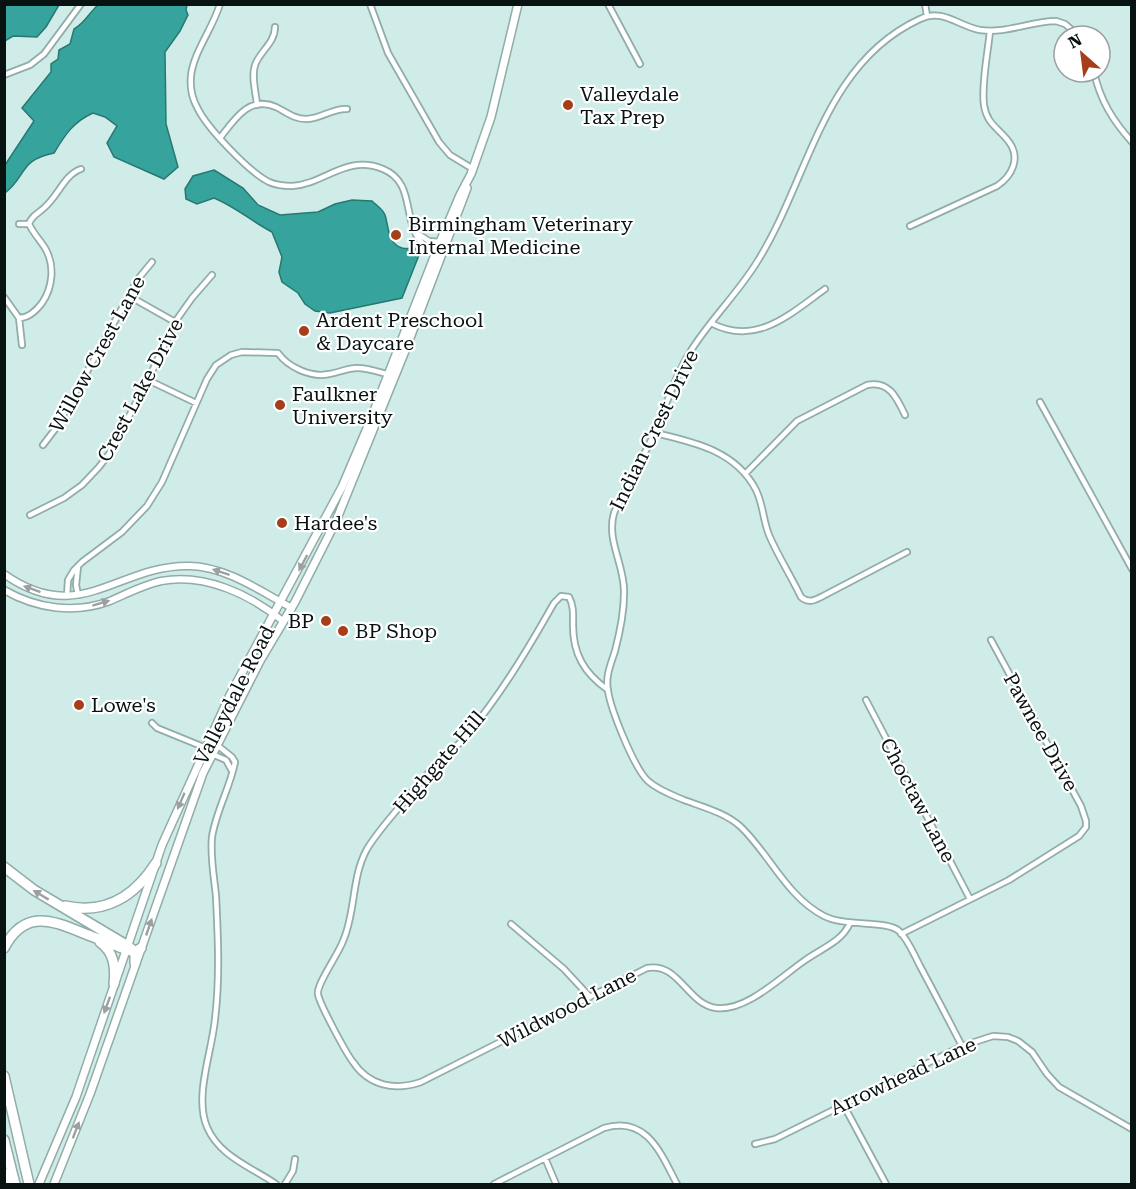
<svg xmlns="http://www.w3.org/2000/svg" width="1136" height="1189" font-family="'Roboto Serif',serif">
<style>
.water{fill:#36a39c;stroke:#287872;stroke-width:1.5}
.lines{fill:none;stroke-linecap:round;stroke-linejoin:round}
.minor-casing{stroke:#91aca9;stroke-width:8}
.tertiary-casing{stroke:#91aca9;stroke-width:9}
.secondary-casing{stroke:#91aca9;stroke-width:10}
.motorway-casing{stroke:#91aca9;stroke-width:12}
.minor{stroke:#fff;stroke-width:4.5}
.tertiary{stroke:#fff;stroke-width:6}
.secondary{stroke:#fff;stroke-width:7}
.motorway{stroke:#fff;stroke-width:9}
.oneway{fill:#9ca0a0}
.poi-dot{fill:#a53e19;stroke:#fff;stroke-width:2}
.labels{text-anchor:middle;stroke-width:4.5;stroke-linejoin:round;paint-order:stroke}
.poi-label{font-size:20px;fill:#081211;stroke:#fff;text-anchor:start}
.street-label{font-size:20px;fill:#081211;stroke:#fff}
</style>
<rect width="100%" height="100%" fill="#cfece9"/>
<path class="water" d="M5,4H59V5L46,27L37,37L13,36L5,41Z
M98,5H187L186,10L188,15L180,31L165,52L166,124L178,167L164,179L114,157L107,143L117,126L105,117L93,113C73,122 65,135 54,153C19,160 27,176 5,193V165L34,121L22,108L51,72V64L58,59L59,50L70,44L74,29C84,24 89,13 98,5Z
M214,170L243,188L258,205L280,215L318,212L335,204L352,200L372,201C376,205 383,209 385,215C389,227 387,243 402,248C409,250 414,246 421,250L402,298L330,313L315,311L305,304L298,293L282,282L279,272L282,257L272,232C251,221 236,207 214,198L197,204L186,199L185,189L193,176Z"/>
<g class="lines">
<defs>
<path id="minor" d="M220,4C213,28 193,53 191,76C190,86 192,98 197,107C206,127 249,172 269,182C276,185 284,186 292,186C325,184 346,154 383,169C422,185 395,235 436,253
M370,4L388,53L439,142L450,155L473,169
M608,4L640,64
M925,4L927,16
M1094,72C1100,100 1113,121 1132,142
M4,75L30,65L44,54L81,4
M257,105C256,92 251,77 255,65C260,51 275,43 275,27
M220,138C234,120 249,95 276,107C286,112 294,119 306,119C321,119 332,108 347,109
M19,224H29
M29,224C31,216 39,213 45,207C59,195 64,175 81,169
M910,226L997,186C1012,176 1021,158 1009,142C999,128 987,125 984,105C981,85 988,52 990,31
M415,232L429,241L440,242
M129,296L175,322
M4,297L19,318L22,345
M19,318C29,318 36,311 42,303C53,287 55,265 45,248C40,240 33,233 29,224
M711,323C756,347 790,314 825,289
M148,380L196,403
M1040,402L1132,569
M655,433C694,442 736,451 756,490C763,504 763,520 769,535C778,556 791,576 801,597C809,604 815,600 823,596L907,552
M43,445L56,428L138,279L152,262
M745,474L797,421L867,385C889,380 897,398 905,415
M30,515L64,498L82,485L99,467L109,454L148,380L175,322L192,298L212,275
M78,595L76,585L78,566
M67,596L68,580L74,570L82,562L122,532L147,506L162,482L207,379L216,365L231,355L242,352L278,353C288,367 311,378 329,374C338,373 347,368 357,368C368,368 379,372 390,375
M608,690C584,673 573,654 573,625C573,615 574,606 569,597L561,596L554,603C528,649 500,696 466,736C456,748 444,757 433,768C423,778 415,789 406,799C393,815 378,831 367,849C351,878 356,912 343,941C339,953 316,985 318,994C319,1003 346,1053 353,1062C369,1086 395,1091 421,1082L647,968C679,962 687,1004 716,1008C746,1012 782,976 804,961C820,949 842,942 850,923
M866,700L970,899
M152,723L157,728L206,748
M205,748L217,745L232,757L235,762C230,788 216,811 212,837C210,856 214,876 216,896C218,936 220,979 215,1019C212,1052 194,1096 207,1127C219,1156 251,1167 276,1184
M212,754L226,760L232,771
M511,924L564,969L590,997
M901,934L1009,880L1079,836L1086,827V821L1081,806L991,640
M962,1046C948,1019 934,992 920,966C914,955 908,939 899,931C887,920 845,927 824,916C787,897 770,855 741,827C726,813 703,807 684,800C672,795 658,790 648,781C634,768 611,710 608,691C605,676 611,664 615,651C620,632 624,612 624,593C625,565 606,541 614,513C626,487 641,462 653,436C666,407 674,377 692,349C711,319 738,293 757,262C809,180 822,64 920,19C943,8 958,26 980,30C1006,34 1031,21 1056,21L1065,24L1079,36
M843,1104L886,1184
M755,1144L775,1139L962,1046L993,1036L1008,1037L1018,1041L1032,1052L1047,1074L1059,1087L1132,1129
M545,1158L556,1184
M285,1184L293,1171L295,1159
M494,1184L604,1128C647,1115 661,1154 677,1184"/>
<path id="tertiary" d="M4,574C80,628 118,564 190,566C227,567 260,591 292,608
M4,590C37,609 75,614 110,601C126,594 143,585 161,581C205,573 249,594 283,621"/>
<path id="secondary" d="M39,1184L76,1097L162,845L230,695L342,487L368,426L440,242L460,195L471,174L491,117L518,4
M54,1184L90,1094L203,773L260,661L295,602L336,521L405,351L467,188"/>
<path id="motorway" d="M4,867L34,890L128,946L135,952V963
M65,906C105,915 135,896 156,863
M100,942C114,952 116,967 114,984
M4,948C28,902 62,926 96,938C106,942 117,946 127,950L135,952L141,948
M4,1076L29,1184
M4,1140L15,1184
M4,1173L8,1184"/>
</defs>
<use href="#minor" class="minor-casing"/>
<use href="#tertiary" class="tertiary-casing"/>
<use href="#secondary" class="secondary-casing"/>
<use href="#motorway" class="motorway-casing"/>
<use href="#minor" class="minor"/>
<use href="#tertiary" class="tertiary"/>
<use href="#secondary" class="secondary"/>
<use href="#motorway" class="motorway"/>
</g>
<defs><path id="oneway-solid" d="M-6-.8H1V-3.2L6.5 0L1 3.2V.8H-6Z" transform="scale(1.5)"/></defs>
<g class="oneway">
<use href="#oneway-solid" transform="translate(303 563) rotate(118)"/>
<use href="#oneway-solid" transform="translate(221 572) rotate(-162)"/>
<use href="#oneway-solid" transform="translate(32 589) rotate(-160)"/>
<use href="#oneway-solid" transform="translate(101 603) rotate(-17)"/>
<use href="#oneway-solid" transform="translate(181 801) rotate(113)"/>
<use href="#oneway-solid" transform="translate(41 895) rotate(-149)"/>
<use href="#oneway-solid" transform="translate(149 927) rotate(-71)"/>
<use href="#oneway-solid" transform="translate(107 1005) rotate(110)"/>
<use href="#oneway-solid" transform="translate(76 1130) rotate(-69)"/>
</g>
<g class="poi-dot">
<circle cx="568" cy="105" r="6"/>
<circle cx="396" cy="235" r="6"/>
<circle cx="304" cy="331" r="6"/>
<circle cx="280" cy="405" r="6"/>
<circle cx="282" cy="523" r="6"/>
<circle cx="326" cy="621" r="6"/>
<circle cx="343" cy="631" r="6"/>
<circle cx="79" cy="705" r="6"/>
</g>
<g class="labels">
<g class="poi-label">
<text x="580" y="101">Valleydale<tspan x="580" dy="23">Tax Prep</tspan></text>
<text x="408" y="231">Birmingham Veterinary<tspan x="408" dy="23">Internal Medicine</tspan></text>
<text x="316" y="327">Ardent Preschool<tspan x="316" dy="23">&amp; Daycare</tspan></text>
<text x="292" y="401">Faulkner<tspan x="292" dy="23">University</tspan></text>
<text x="294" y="530">Hardee's</text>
<text x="314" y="628" text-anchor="end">BP</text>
<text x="355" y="638">BP Shop</text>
<text x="91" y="712">Lowe's</text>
</g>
<g class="street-label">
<text transform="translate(97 354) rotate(-61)" y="7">Willow Crest Lane</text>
<text transform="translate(140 390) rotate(-62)" y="7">Crest Lake Drive</text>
<text transform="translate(654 430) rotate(-64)" y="7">Indian Crest Drive</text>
<text transform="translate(234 695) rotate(-63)" y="7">Valleydale Road</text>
<text transform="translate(1041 732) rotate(61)" y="7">Pawnee Drive</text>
<text transform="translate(439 762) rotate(-49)" y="7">Highgate Hill</text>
<text transform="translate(918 800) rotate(62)" y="7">Choctaw Lane</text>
<text transform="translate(567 1008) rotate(-27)" y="7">Wildwood Lane</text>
<text transform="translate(903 1076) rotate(-25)" y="7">Arrowhead Lane</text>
</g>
</g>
<rect width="1136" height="1189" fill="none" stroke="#081211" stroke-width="12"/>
<g transform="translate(1082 54) rotate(332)"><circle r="28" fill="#ffffff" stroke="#9ca0a0" stroke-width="1.5"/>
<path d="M0-4.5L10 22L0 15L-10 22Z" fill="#a53e19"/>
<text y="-9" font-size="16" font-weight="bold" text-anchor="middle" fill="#081211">N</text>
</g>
</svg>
